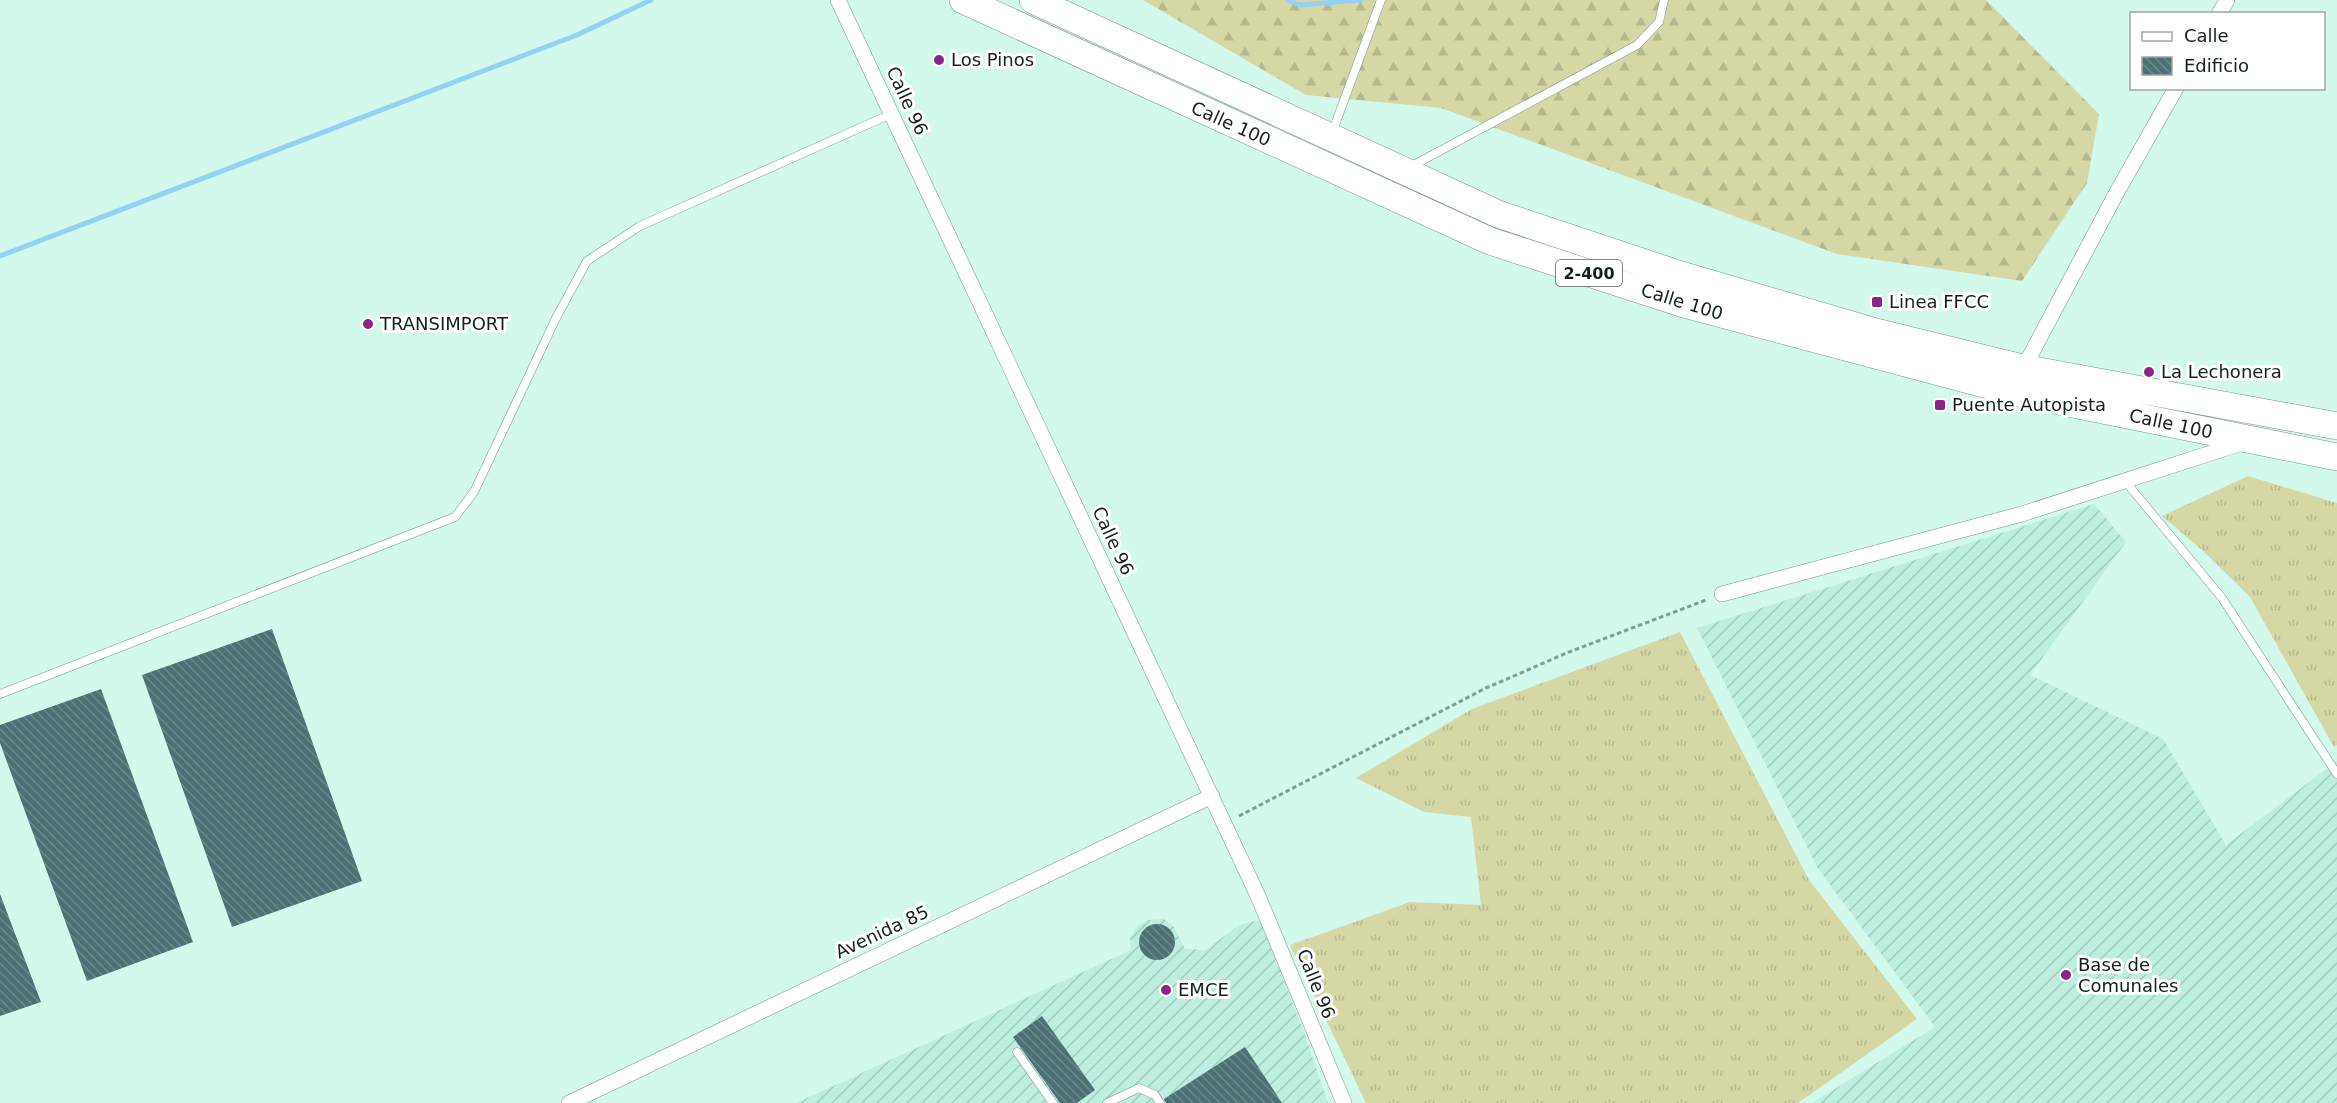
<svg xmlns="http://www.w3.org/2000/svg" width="2337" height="1103" font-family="'DejaVu Sans',sans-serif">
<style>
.industrial{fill:url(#industrial-furrows)}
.grass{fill:url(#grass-tufts)}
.forest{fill:url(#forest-firs)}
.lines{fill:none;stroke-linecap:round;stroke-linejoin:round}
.stream{stroke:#96d1f5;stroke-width:5}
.building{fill:url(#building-back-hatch)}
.lane-casing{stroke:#72968a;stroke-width:9}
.street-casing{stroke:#72968a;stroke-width:16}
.highway-casing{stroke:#72968a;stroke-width:28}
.path{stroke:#809c93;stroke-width:3;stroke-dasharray:4.5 3;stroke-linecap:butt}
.lane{stroke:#fff;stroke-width:8}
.street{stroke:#fff;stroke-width:15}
.highway{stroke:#fff;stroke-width:27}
.poi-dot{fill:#8c2389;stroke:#fff;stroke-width:2}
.labels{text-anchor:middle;stroke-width:6;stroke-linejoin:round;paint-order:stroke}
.shield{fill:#fff;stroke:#596460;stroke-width:1.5}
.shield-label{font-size:16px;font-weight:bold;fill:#12211c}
.poi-label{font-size:18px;fill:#12211c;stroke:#fff;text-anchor:start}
.street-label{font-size:18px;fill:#12211c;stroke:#fff}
</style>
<defs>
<pattern id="industrial-furrows" width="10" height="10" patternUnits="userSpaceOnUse" patternTransform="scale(1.5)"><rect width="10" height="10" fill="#beeedf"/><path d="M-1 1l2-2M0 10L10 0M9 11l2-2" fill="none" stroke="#a2ccbf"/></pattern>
<pattern id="grass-tufts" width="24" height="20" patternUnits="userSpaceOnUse" patternTransform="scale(1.5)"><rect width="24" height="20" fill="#d5d8a5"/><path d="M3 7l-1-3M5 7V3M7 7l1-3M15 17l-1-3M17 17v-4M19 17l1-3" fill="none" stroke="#b6b98d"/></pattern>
<pattern id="forest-firs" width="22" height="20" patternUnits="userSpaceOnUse" patternTransform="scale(1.5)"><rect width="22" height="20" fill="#d5d8a5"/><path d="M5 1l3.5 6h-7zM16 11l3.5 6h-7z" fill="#b6b98d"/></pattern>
<pattern id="building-back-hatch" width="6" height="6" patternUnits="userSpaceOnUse" patternTransform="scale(1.5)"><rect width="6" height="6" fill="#4b7175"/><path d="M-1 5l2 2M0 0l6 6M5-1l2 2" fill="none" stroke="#6c888a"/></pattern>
</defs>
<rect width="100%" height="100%" fill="#d2f9ec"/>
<path class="industrial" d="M2094,504L2126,542L2030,675L2163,739L2226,845L2337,761V1103H1812L1935,1027L1817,867L1697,628Z
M1164,919L1173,926L1185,949L1206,950L1239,925L1260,920L1303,1029L1328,1103H796L1131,950L1130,938L1137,927L1148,920Z"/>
<path class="grass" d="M2248,476L2337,503V745L2334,747L2250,597L2202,550L2162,516Z
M1680,632L1809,880L1917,1019L1798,1103H1366L1290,945L1410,902L1481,905L1471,817L1424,812L1356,778L1472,709Z"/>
<path class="forest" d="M1143,0H1986L2099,114L2087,183L2022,281L1837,254L1441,108L1306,95Z"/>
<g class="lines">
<path class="stream" d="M1287,0L1300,5L1361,0
M0,256L577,35L651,0"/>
</g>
<path class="building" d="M272,629L362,881L232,927L142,675Z
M101,689L193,942L87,981L0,743V725Z
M0,894L41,1002L0,1016Z
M1139 942a18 18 0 1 1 36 0a18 18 0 1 1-36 0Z
M1042,1016L1095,1090L1077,1103H1060L1013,1037Z
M1245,1047L1282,1103H1166L1164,1099Z"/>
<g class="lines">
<defs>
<path id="lane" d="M1332,133L1381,0
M1410,167L1637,45L1659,22L1664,0
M2125,481L2222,598L2337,774
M0,694L455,517L474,492L556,318L587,261L640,226L891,114
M1017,1052L1053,1103
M1107,1103L1139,1088L1155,1095L1160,1103"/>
<path id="street" d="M838,0L1258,896L1344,1103
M2219,14L2227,0
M2021,373L2117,192L2176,88
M1722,594L2022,514L2245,442
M569,1103L1212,796"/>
<path id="highway" d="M963,0L1490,241L1684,304L2014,392L2337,457
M1033,0L1498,214L1681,275L1872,331L2023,368L2337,426"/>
</defs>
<use href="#lane" class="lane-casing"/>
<use href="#street" class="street-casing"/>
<use href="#highway" class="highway-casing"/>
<path class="path" d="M1239,816L1486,688L1569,652L1706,600"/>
<use href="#lane" class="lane"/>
<use href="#street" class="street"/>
<use href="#highway" class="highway"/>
</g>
<g class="poi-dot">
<circle cx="939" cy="60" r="6"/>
<rect x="1871" y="296" width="12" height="12" rx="3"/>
<circle cx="368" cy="324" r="6"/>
<circle cx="2149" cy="372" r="6"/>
<rect x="1934" y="399" width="12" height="12" rx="3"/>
<circle cx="2066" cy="975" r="6"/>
<circle cx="1166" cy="990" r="6"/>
</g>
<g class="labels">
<rect class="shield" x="1556" y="260" width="66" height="26" rx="4.5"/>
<g class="shield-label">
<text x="1589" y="279">2-400</text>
</g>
<g class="poi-label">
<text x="951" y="66">Los Pinos</text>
<text x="1889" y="308">Linea FFCC</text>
<text x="380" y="330">TRANSIMPORT</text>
<text x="2161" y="378">La Lechonera</text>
<text x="1952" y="411">Puente Autopista</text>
<text x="2078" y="971">Base de<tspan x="2078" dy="21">Comunales</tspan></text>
<text x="1178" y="996">EMCE</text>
</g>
<g class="street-label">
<text transform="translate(907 101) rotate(65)" y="6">Calle 96</text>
<text transform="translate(1231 124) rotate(24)" y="6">Calle 100</text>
<text transform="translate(1682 302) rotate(17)" y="6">Calle 100</text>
<text transform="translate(2171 424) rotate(12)" y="6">Calle 100</text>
<text transform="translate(1113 541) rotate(65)" y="6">Calle 96</text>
<text transform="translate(882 932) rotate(-25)" y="6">Avenida 85</text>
<text transform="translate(1316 984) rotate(68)" y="6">Calle 96</text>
</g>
</g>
<rect x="2130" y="12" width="195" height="78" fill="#ffffff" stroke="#a0a6a4" stroke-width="1.5"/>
<rect x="2142" y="32" width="30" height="9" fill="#ffffff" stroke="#a0a6a4" stroke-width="1.5"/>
<text x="2184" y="42" font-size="18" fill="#12211c">Calle</text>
<rect x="2142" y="57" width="30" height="18" fill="url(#building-back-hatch)" stroke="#a0a6a4" stroke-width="1.5"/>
<text x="2184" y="72" font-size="18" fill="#12211c">Edificio</text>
</svg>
